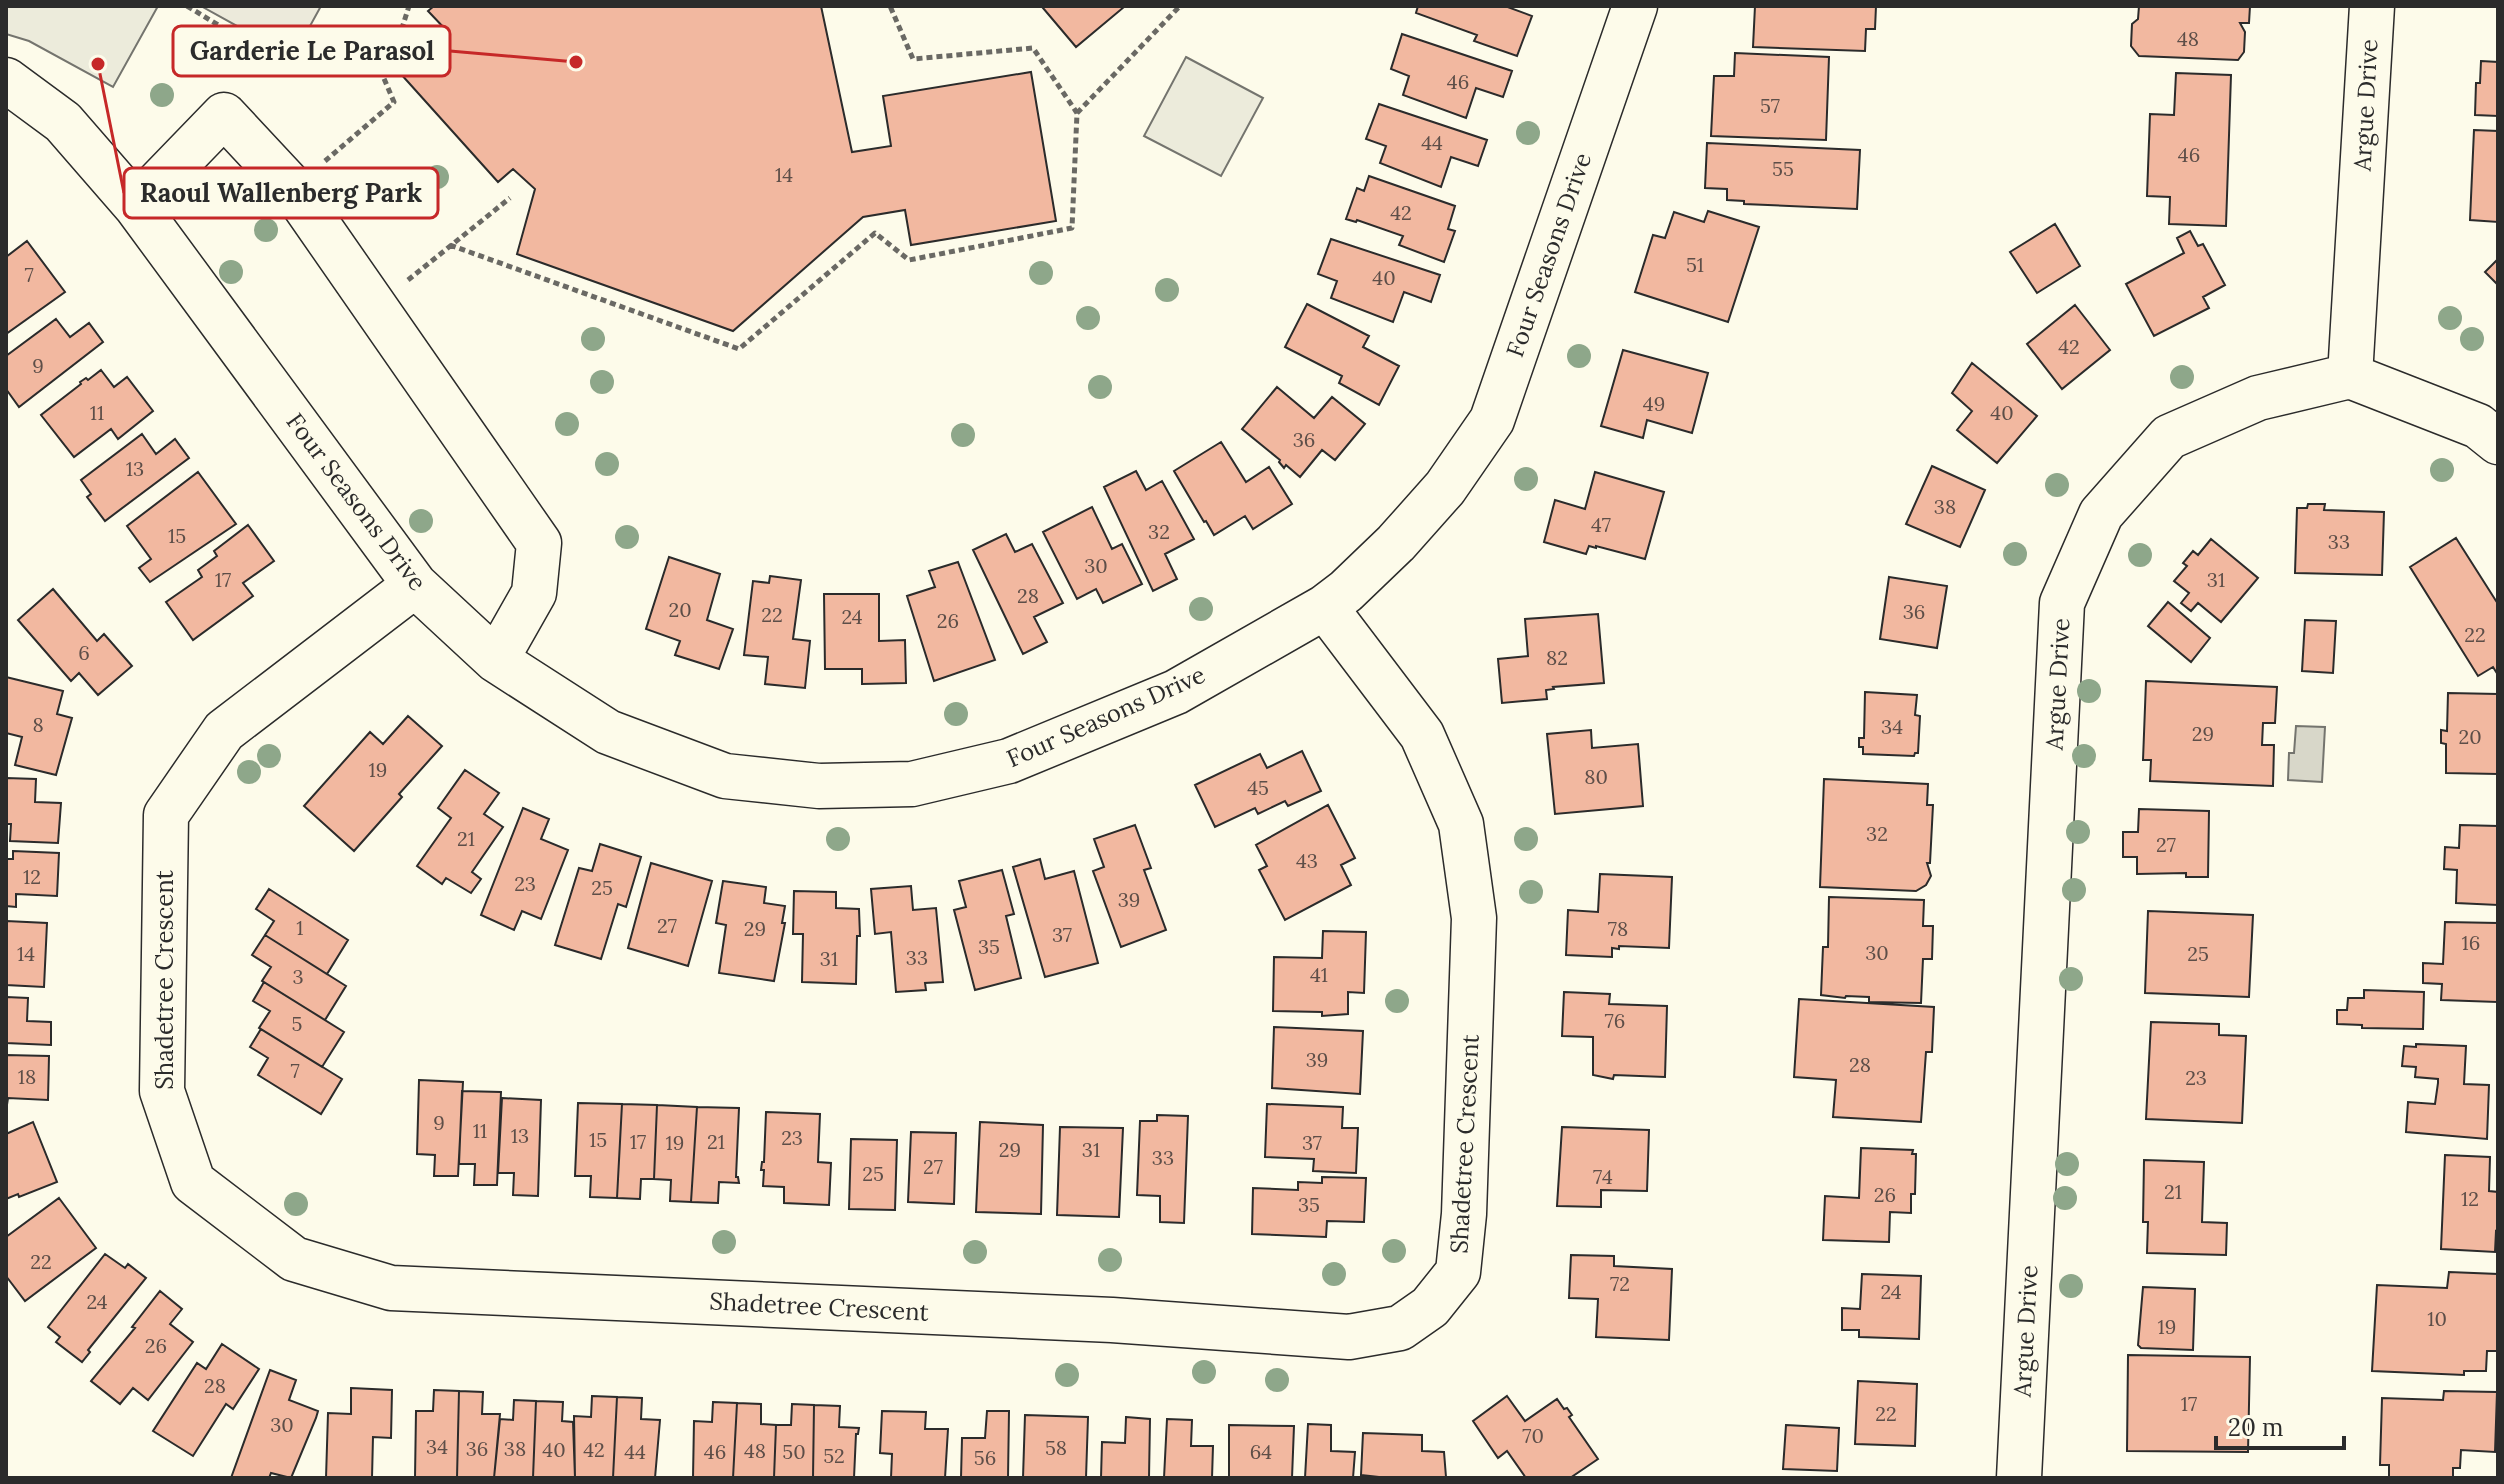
<svg xmlns="http://www.w3.org/2000/svg" width="2504" height="1484" font-family="Lora,serif">
<style>
.green{fill:#ecebdb;stroke:#74746e;stroke-width:2}
.parking{fill:#eceadb;stroke:#74746e;stroke-width:2}
.water{fill:#d8d7c9;stroke:#74746e;stroke-width:2}
.building{fill:#f2b8a0;stroke:#2b2b2b;stroke-width:2}
.lines{fill:none;stroke-linecap:round;stroke-linejoin:round}
.minor-casing{stroke:#2b2b2b;stroke-width:47}
.path{stroke:#6a6964;stroke-width:5;stroke-dasharray:6 4;stroke-linecap:butt}
.minor{stroke:#fdfbea;stroke-width:44}
.tree{fill:#8ea78a}
.labels{text-anchor:middle;stroke-width:6;stroke-linejoin:round;paint-order:stroke}
.number-label{font-size:20px;fill:#5d4e48}
.street-label{font-size:24px;fill:#2b2b2b;stroke:#fdfbea}
.leader{fill:none;stroke:#c62828;stroke-width:3}
.callout-dot{fill:#c62828;stroke:#fdfbea;stroke-width:3}
.callout{fill:#fdfbea;stroke:#c62828;stroke-width:3}
.callout-label{font-size:26px;text-anchor:middle;font-weight:bold;fill:#2b2b2b}
</style>
<rect width="100%" height="100%" fill="#fdfbea"/>
<path class="green" d="M6,6H158L113,87L29,41L6,34Z
M1186,57L1263,98L1221,176L1144,136Z"/>
<path class="parking" d="M201,6H321L293,57Z"/>
<path class="water" d="M2296,726L2325,727L2322,782L2288,780L2289,753H2294Z"/>
<path class="building" d="M434,6H821L852,152L891,146L883,96L1031,72L1056,221L911,245L905,210L863,217L733,331L517,254L535,189L513,169L498,182L400,73L447,31L428,11Z
M1045,6H1123L1124,7L1076,47L1043,8Z
M1418,6H1505L1532,16L1517,56L1474,41L1477,35L1416,13Z
M1755,6H1876L1875,29H1866L1865,51L1753,47Z
M2139,6H2250L2249,23H2240L2245,32L2244,52L2238,60L2139,56L2131,46L2132,24L2138,19Z
M1402,34L1512,71L1503,97L1476,88L1466,118L1403,95L1409,76L1391,69Z
M1735,53L1829,57L1826,140L1711,136L1714,76H1734Z
M2481,61L2498,62V116L2475,115L2476,83H2480Z
M2176,73L2231,75L2226,226L2169,224L2170,197L2147,196L2150,114L2174,115Z
M1379,104L1487,140L1478,166L1451,157L1441,187L1380,163L1386,146L1366,139Z
M2474,130L2498,131V222L2470,220Z
M1707,143L1860,150L1857,209L1744,204V201L1727,200V189L1705,188Z
M1369,176L1455,206L1448,229L1455,231L1444,262L1399,245L1403,236L1357,220L1356,222L1346,219L1357,188L1364,191Z
M1708,211L1759,227L1728,322L1635,292L1653,235L1665,238L1674,212L1704,222Z
M2055,224L2080,266L2037,293L2010,252Z
M2190,231L2198,246L2203,244L2225,285L2203,297L2209,308L2154,336L2126,284L2184,253L2177,238Z
M1331,239L1440,275L1431,302L1404,292L1393,322L1331,298L1337,281L1318,274Z
M27,241L65,292L6,334V257Z
M2498,259V285L2485,272Z
M1307,304L1369,336L1363,347L1399,366L1379,405L1339,383L1342,376L1285,347Z
M2075,305L2110,350L2062,389L2027,344Z
M56,319L70,337L89,323L103,342L19,407L6,389V356Z
M1623,350L1708,373L1692,433L1647,420L1643,438L1601,426Z
M1972,363L2037,416L1997,463L1957,430L1972,411L1952,393Z
M101,370L114,387L127,377L153,411L118,439L111,429L74,457L41,415L81,384L80,382L86,378L88,380Z
M1277,387L1314,418L1332,397L1365,424L1335,460L1322,450L1300,477L1286,465L1284,468L1279,462L1280,460L1242,429Z
M142,434L156,454L175,439L189,458L105,521L87,497L91,494L81,480Z
M1221,442L1246,482L1269,467L1292,504L1253,529L1245,516L1214,535L1206,521L1204,522L1174,471Z
M1932,466L1985,490L1960,547L1906,524Z
M1136,471L1146,490L1162,481L1194,539L1165,554L1177,579L1153,591L1104,487Z
M198,472L236,524L150,582L139,568L151,559L127,526Z
M1595,472L1664,492L1645,559L1596,546V548L1589,546L1586,554L1544,542L1555,500L1585,509Z
M2308,504H2325L2324,510L2384,512L2382,575L2295,573L2297,508H2307Z
M1092,507L1112,549L1122,544L1142,584L1103,603L1096,589L1077,599L1043,532Z
M248,525L274,561L243,583L253,596L193,640L166,602L202,577L198,570L217,556L214,551Z
M1006,534L1015,552L1032,544L1063,603L1034,617L1047,642L1023,654L973,550Z
M2456,538L2498,604V675L2493,667L2478,676L2410,567Z
M2211,539L2258,578L2221,622L2198,603L2191,611L2181,603L2189,593L2174,581L2187,566L2183,563L2193,551L2198,555Z
M669,557L720,574L707,620L733,629L719,669L675,655L680,641L646,629Z
M958,562L995,660L934,681L907,596L935,587L929,571Z
M770,576L801,580L793,639L810,641L805,688L765,684L768,657L744,655L753,581L769,583Z
M1889,577L1947,586L1937,648L1880,639Z
M53,589L97,641L104,634L132,666L98,695L79,673L71,681L18,620Z
M824,594H879V641L905,640L906,683L862,684V669H825Z
M2168,602L2210,638L2191,662L2148,626Z
M1598,614L1604,683L1553,687L1554,689L1546,690L1547,699L1502,703L1498,659L1528,656L1525,619Z
M2305,620L2336,621L2333,673L2302,671Z
M6,677L63,691L57,714L72,718L56,775L15,765L22,737L6,733Z
M2146,681L2277,687L2275,723H2263L2262,745H2274L2273,786L2150,781L2151,760H2143Z
M1865,692L1917,695L1915,715L1920,716L1918,753H1915L1914,756L1863,754V747H1859V738H1864Z
M2448,693L2498,694V774L2446,773V744L2441,743V730L2447,731Z
M408,716L442,746L399,794L402,797L354,851L304,806L370,732L383,744Z
M1591,730L1592,748L1638,744L1643,806L1555,814L1547,734Z
M1302,751L1321,791L1288,806L1285,801L1258,814L1255,808L1215,827L1195,785L1260,754L1267,768Z
M465,770L499,793L484,814L503,827L472,872L481,879L471,893L446,878L442,884L417,866L451,818L438,808Z
M6,778L36,779L35,802L61,803L58,843L10,841L11,824H6Z
M1824,779L1928,784L1927,805H1933L1930,863H1927L1931,876L1926,885L1916,891L1820,887Z
M1328,805L1355,858L1341,865L1351,885L1285,920L1259,870L1267,866L1256,845Z
M523,808L549,819L541,839L568,850L541,919L522,911L514,930L481,915Z
M2139,809L2209,811L2208,877H2186V873L2137,874V857H2123V832H2138Z
M1135,825L1151,868L1144,870L1166,930L1121,947L1093,871L1104,867L1094,839Z
M2460,825L2498,826V905L2456,903L2457,870L2444,869L2445,847L2459,848Z
M600,844L641,857L626,907L618,904L601,959L555,945L579,868L592,871Z
M13,851L59,853L57,896L16,894V907L6,906V859H13Z
M1040,859L1045,879L1074,871L1098,963L1045,977L1013,867Z
M651,863L712,881L688,966L628,948Z
M1002,870L1014,914L1006,916L1021,978L975,990L954,910L966,907L959,881Z
M1600,874L1672,877L1669,948L1619,946V949L1612,948V957L1566,955L1568,910L1598,912Z
M723,881L766,887L764,903L785,906L782,923H785L774,981L719,973L726,925L716,923Z
M911,886L913,910L936,908L943,982L925,983L926,990L896,992L891,932L875,934L871,889Z
M269,889L348,940L327,974L265,935L274,921L256,909Z
M794,891L836,892V908L859,909L860,936H857L856,984L802,982L803,934H793Z
M1829,897L1924,900L1923,926H1933L1932,959H1923L1921,1003L1869,1002V997L1846,996L1845,998L1821,995L1823,947H1828Z
M2148,911L2253,915L2249,997L2145,993Z
M6,921L47,923L44,987L6,985Z
M2445,922L2498,923L2497,1002L2441,1000L2442,984L2423,983V963L2443,964Z
M1323,931L1366,932L1364,993L1348,992V1014L1322,1016V1012L1273,1011L1274,957L1322,958Z
M265,935L346,986L325,1020L262,981L271,967L252,955Z
M264,982L344,1032L322,1067L259,1028L270,1011L253,1001Z
M2364,990L2424,992L2423,1029L2362,1028V1025L2337,1024V1010H2347L2348,998H2364Z
M1564,992L1610,994L1609,1004L1667,1006L1665,1077L1614,1075L1613,1079L1593,1075V1037L1562,1036Z
M6,997L28,998L27,1021L51,1022V1045L6,1043Z
M1799,999L1934,1007L1932,1052H1926L1921,1122L1833,1117L1836,1080L1794,1077Z
M2151,1022L2219,1024V1035L2246,1036L2242,1123L2146,1119Z
M1274,1027L1363,1031L1360,1094L1272,1088Z
M261,1029L342,1079L321,1114L258,1075L268,1058L250,1047Z
M2416,1044L2466,1046L2464,1084L2489,1085L2487,1139L2406,1132L2408,1102L2435,1104L2438,1083V1079L2415,1077L2416,1067L2402,1066L2404,1046L2416,1047Z
M6,1055L49,1056L48,1100L8,1098L6,1111Z
M419,1080L463,1082L458,1176H434L435,1155L417,1154Z
M462,1091L501,1092L497,1185H474L475,1164H459Z
M502,1098L541,1100L538,1196L513,1195L514,1173H498Z
M578,1103L622,1104L617,1198L590,1197L591,1176H575Z
M622,1104L657,1105L654,1179H641L640,1199L617,1198Z
M1267,1104L1343,1107L1342,1128H1358L1356,1173L1313,1171L1314,1159L1265,1157Z
M657,1105L697,1107L691,1202L670,1201L671,1180L654,1179Z
M697,1107L739,1108L736,1177H738L739,1183L719,1182L718,1203L691,1202Z
M766,1112L820,1114L818,1162L831,1163L829,1205L784,1203V1187L763,1186L764,1170H761L762,1162H764Z
M1157,1115L1188,1116L1184,1223L1160,1222V1196L1137,1195L1140,1121H1157Z
M33,1122L57,1182L19,1197L18,1194L6,1199V1134Z
M980,1122L1043,1125L1041,1214L976,1212Z
M1060,1127L1123,1128L1119,1217L1057,1215Z
M1562,1127L1649,1130L1647,1191L1601,1190V1207L1557,1206Z
M911,1132L956,1133L954,1204L908,1202Z
M851,1139L897,1140L895,1210L849,1209Z
M1861,1148L1913,1150L1912,1154H1916L1915,1194H1911V1213L1890,1212L1889,1242L1823,1240L1825,1196L1859,1198Z
M2445,1155L2490,1157L2489,1191L2498,1192V1232L2496,1231L2495,1252L2441,1249Z
M2144,1160L2204,1162L2202,1222L2227,1223L2226,1255L2147,1253L2148,1222H2143Z
M1322,1177L1366,1178L1364,1222L1327,1221L1326,1237L1252,1234L1253,1188L1298,1190V1182L1322,1183Z
M59,1198L96,1248L25,1301L6,1276V1237Z
M105,1254L125,1268L128,1264L146,1278L88,1350L90,1352L82,1362L56,1342L60,1337L48,1327Z
M1571,1255L1614,1256V1266L1672,1269L1669,1340L1596,1337L1598,1299L1569,1298Z
M2449,1272L2498,1274V1351H2487L2486,1371H2464V1375L2372,1371L2377,1285L2447,1288Z
M1862,1274L1921,1276L1919,1339L1859,1337V1330H1842V1308L1860,1309Z
M2143,1287L2195,1289L2193,1350L2141,1348L2138,1345Z
M160,1291L182,1309L170,1324L193,1342L148,1400L133,1388L120,1404L91,1381L135,1328L132,1327Z
M222,1344L259,1369L233,1409L226,1404L193,1456L153,1431L197,1363L206,1369Z
M2128,1355L2250,1357L2248,1452L2127,1451Z
M270,1370L296,1380L289,1400L318,1411L316,1418L291,1478L271,1473L269,1478H231Z
M1858,1381L1917,1384L1915,1446L1855,1444Z
M351,1388L392,1390L391,1438L373,1437L372,1478H326L328,1413L351,1414Z
M434,1390L459,1391L457,1478H415L416,1411H433Z
M459,1391L483,1392L482,1414H500L494,1478H457Z
M2444,1391L2497,1392L2495,1452L2461,1450L2460,1468H2453V1478H2389V1465H2380L2382,1398L2443,1400Z
M592,1396L617,1397L613,1478H575L574,1416L591,1417Z
M1507,1396L1525,1421L1557,1399L1564,1409L1567,1408L1572,1415L1569,1417L1598,1459L1570,1478H1526L1507,1451L1498,1458L1473,1421Z
M617,1397L642,1398L641,1419L660,1420L655,1478H613Z
M514,1400L536,1401L533,1478H494L500,1419L513,1420Z
M536,1401L563,1402L562,1421L573,1422L575,1478H533Z
M713,1402L737,1403L733,1478H693L694,1421L712,1422Z
M737,1403L761,1404V1424L776,1425L774,1478H733Z
M792,1404L814,1405L813,1478H774L776,1425H791Z
M814,1405L840,1406L839,1427L859,1428L858,1434H856L854,1478H813Z
M882,1411L926,1412L925,1429H948L945,1478H891L892,1454L880,1453Z
M987,1411H1009L1008,1478H961L962,1438H985Z
M1025,1415L1088,1417L1086,1478H1023Z
M1126,1417L1150,1419L1149,1478H1101L1102,1442L1125,1443Z
M1167,1419L1192,1420L1191,1446H1213L1212,1478H1164Z
M1308,1424L1331,1425V1451L1355,1452L1353,1478H1305Z
M1229,1425L1294,1426L1292,1478H1229Z
M1786,1425L1839,1428L1837,1471L1783,1469Z
M1363,1433L1422,1435V1451L1444,1452L1446,1477L1388,1478L1361,1475Z"/>
<g class="lines">
<defs>
<path id="minor" d="M6,80L63,122L136,206L415,585L496,660L608,732L725,776L819,786L912,784L1009,761L1176,692L1325,607L1346,591L1396,543L1445,488L1492,420L1635,6
M136,206L224,115L293,189L539,543L534,593L496,660
M2350,376L2372,6
M2350,376L2478,426L2498,442
M415,585L224,731L166,815L162,1091L193,1182L294,1259L391,1288L1112,1320L1349,1337L1400,1328L1430,1307L1458,1272L1464,1214L1474,918L1461,824L1422,735L1325,607
M2019,1478L2062,603L2101,514L2169,437L2258,398L2350,376"/>
</defs>
<use href="#minor" class="minor-casing"/>
<path class="path" d="M187,6L246,42
M1077,113L1180,6
M325,161L394,102L382,74L397,44L409,6
M450,245L739,349L875,233L909,260L1072,228L1077,113L1033,48L913,59L890,6
M408,280L510,198"/>
<use href="#minor" class="minor"/>
</g>
<g class="tree">
<circle cx="162" cy="95" r="12"/>
<circle cx="1528" cy="133" r="12"/>
<circle cx="437" cy="177" r="12"/>
<circle cx="266" cy="230" r="12"/>
<circle cx="231" cy="272" r="12"/>
<circle cx="1041" cy="273" r="12"/>
<circle cx="1167" cy="290" r="12"/>
<circle cx="1088" cy="318" r="12"/>
<circle cx="2450" cy="318" r="12"/>
<circle cx="593" cy="339" r="12"/>
<circle cx="2472" cy="339" r="12"/>
<circle cx="1579" cy="356" r="12"/>
<circle cx="2182" cy="377" r="12"/>
<circle cx="602" cy="382" r="12"/>
<circle cx="1100" cy="387" r="12"/>
<circle cx="567" cy="424" r="12"/>
<circle cx="963" cy="435" r="12"/>
<circle cx="607" cy="464" r="12"/>
<circle cx="2442" cy="470" r="12"/>
<circle cx="1526" cy="479" r="12"/>
<circle cx="2057" cy="485" r="12"/>
<circle cx="421" cy="521" r="12"/>
<circle cx="627" cy="537" r="12"/>
<circle cx="2015" cy="554" r="12"/>
<circle cx="2140" cy="555" r="12"/>
<circle cx="1201" cy="609" r="12"/>
<circle cx="2089" cy="691" r="12"/>
<circle cx="956" cy="714" r="12"/>
<circle cx="269" cy="756" r="12"/>
<circle cx="2084" cy="756" r="12"/>
<circle cx="249" cy="772" r="12"/>
<circle cx="2078" cy="832" r="12"/>
<circle cx="838" cy="839" r="12"/>
<circle cx="1526" cy="839" r="12"/>
<circle cx="2074" cy="890" r="12"/>
<circle cx="1531" cy="892" r="12"/>
<circle cx="2071" cy="979" r="12"/>
<circle cx="1397" cy="1001" r="12"/>
<circle cx="2067" cy="1164" r="12"/>
<circle cx="2065" cy="1198" r="12"/>
<circle cx="296" cy="1204" r="12"/>
<circle cx="724" cy="1242" r="12"/>
<circle cx="1394" cy="1251" r="12"/>
<circle cx="975" cy="1252" r="12"/>
<circle cx="1110" cy="1260" r="12"/>
<circle cx="1334" cy="1274" r="12"/>
<circle cx="2071" cy="1286" r="12"/>
<circle cx="1204" cy="1372" r="12"/>
<circle cx="1067" cy="1375" r="12"/>
<circle cx="1277" cy="1380" r="12"/>
</g>
<g class="labels">
<g class="number-label">
<text x="2188" y="46">48</text>
<text x="1458" y="89">46</text>
<text x="1770" y="113">57</text>
<text x="1432" y="150">44</text>
<text x="2189" y="162">46</text>
<text x="1783" y="176">55</text>
<text x="784" y="182">14</text>
<text x="1401" y="220">42</text>
<text x="1695" y="272">51</text>
<text x="29" y="282">7</text>
<text x="1384" y="285">40</text>
<text x="2069" y="354">42</text>
<text x="38" y="373">9</text>
<text x="1654" y="411">49</text>
<text x="97" y="420">11</text>
<text x="2002" y="420">40</text>
<text x="1304" y="447">36</text>
<text x="135" y="476">13</text>
<text x="1945" y="514">38</text>
<text x="1601" y="532">47</text>
<text x="1159" y="539">32</text>
<text x="177" y="543">15</text>
<text x="2339" y="549">33</text>
<text x="1096" y="573">30</text>
<text x="223" y="587">17</text>
<text x="2216" y="587">31</text>
<text x="1028" y="603">28</text>
<text x="680" y="617">20</text>
<text x="1914" y="619">36</text>
<text x="772" y="622">22</text>
<text x="852" y="624">24</text>
<text x="948" y="628">26</text>
<text x="2475" y="642">22</text>
<text x="84" y="660">6</text>
<text x="1557" y="665">82</text>
<text x="38" y="732">8</text>
<text x="1892" y="734">34</text>
<text x="2203" y="741">29</text>
<text x="2470" y="744">20</text>
<text x="378" y="777">19</text>
<text x="1596" y="784">80</text>
<text x="1258" y="795">45</text>
<text x="1877" y="841">32</text>
<text x="466" y="846">21</text>
<text x="2166" y="852">27</text>
<text x="1307" y="868">43</text>
<text x="32" y="884">12</text>
<text x="525" y="891">23</text>
<text x="602" y="895">25</text>
<text x="1129" y="907">39</text>
<text x="667" y="933">27</text>
<text x="300" y="935">1</text>
<text x="755" y="936">29</text>
<text x="1618" y="936">78</text>
<text x="1062" y="942">37</text>
<text x="2471" y="950">16</text>
<text x="989" y="954">35</text>
<text x="1877" y="960">30</text>
<text x="26" y="961">14</text>
<text x="2198" y="961">25</text>
<text x="917" y="965">33</text>
<text x="829" y="966">31</text>
<text x="1319" y="982">41</text>
<text x="298" y="984">3</text>
<text x="1615" y="1028">76</text>
<text x="297" y="1031">5</text>
<text x="1317" y="1067">39</text>
<text x="1860" y="1072">28</text>
<text x="295" y="1078">7</text>
<text x="27" y="1084">18</text>
<text x="2196" y="1085">23</text>
<text x="439" y="1130">9</text>
<text x="480" y="1138">11</text>
<text x="520" y="1143">13</text>
<text x="792" y="1145">23</text>
<text x="598" y="1147">15</text>
<text x="638" y="1149">17</text>
<text x="716" y="1149">21</text>
<text x="675" y="1150">19</text>
<text x="1312" y="1150">37</text>
<text x="1010" y="1157">29</text>
<text x="1091" y="1157">31</text>
<text x="1163" y="1165">33</text>
<text x="933" y="1174">27</text>
<text x="873" y="1181">25</text>
<text x="1603" y="1184">74</text>
<text x="2173" y="1199">21</text>
<text x="1885" y="1202">26</text>
<text x="2470" y="1206">12</text>
<text x="1309" y="1212">35</text>
<text x="41" y="1269">22</text>
<text x="1620" y="1291">72</text>
<text x="1891" y="1299">24</text>
<text x="97" y="1309">24</text>
<text x="2437" y="1326">10</text>
<text x="2167" y="1334">19</text>
<text x="156" y="1353">26</text>
<text x="215" y="1393">28</text>
<text x="2189" y="1411">17</text>
<text x="1886" y="1421">22</text>
<text x="282" y="1432">30</text>
<text x="1533" y="1443">70</text>
<text x="437" y="1454">34</text>
<text x="1056" y="1455">58</text>
<text x="477" y="1456">36</text>
<text x="515" y="1456">38</text>
<text x="554" y="1457">40</text>
<text x="594" y="1457">42</text>
<text x="755" y="1458">48</text>
<text x="635" y="1459">44</text>
<text x="715" y="1459">46</text>
<text x="794" y="1459">50</text>
<text x="1261" y="1459">64</text>
<text x="834" y="1463">52</text>
<text x="985" y="1465">56</text>
</g>
<g class="street-label">
<text transform="translate(2366 105) rotate(-87)" y="8">Argue Drive</text>
<text transform="translate(1549 255) rotate(-71)" y="8">Four Seasons Drive</text>
<text transform="translate(356 502) rotate(53)" y="8">Four Seasons Drive</text>
<text transform="translate(2058 684) rotate(-87)" y="8">Argue Drive</text>
<text transform="translate(1106 717) rotate(-24)" y="8">Four Seasons Drive</text>
<text transform="translate(165 980) rotate(-90)" y="8">Shadetree Crescent</text>
<text transform="translate(1465 1144) rotate(-87)" y="8">Shadetree Crescent</text>
<text transform="translate(819 1307) rotate(3)" y="8">Shadetree Crescent</text>
<text transform="translate(2026 1331) rotate(-87)" y="8">Argue Drive</text>
</g>
</g>
<path class="leader" d="M576 62L450 51M98 64L124 193"/>
<g class="callout-dot">
<circle cx="576" cy="62" r="8"/>
<circle cx="98" cy="64" r="8"/>
</g>
<g class="callout">
<rect x="173" y="26" width="277" height="50" rx="8"/>
<rect x="124" y="168" width="314" height="50" rx="8"/>
</g>
<g class="callout-label">
<text x="312" y="60">Garderie Le Parasol</text>
<text x="281" y="202">Raoul Wallenberg Park</text>
</g>
<rect width="2504" height="1484" fill="none" stroke="#2b2b2b" stroke-width="16"/>
<path d="M2216 1436v12h128v-12" fill="none" stroke="#2b2b2b" stroke-width="4"/>
<text x="2228" y="1436" font-size="24" fill="#2b2b2b" stroke="#fdfbea" stroke-width="6" paint-order="stroke">20 m</text>
</svg>
